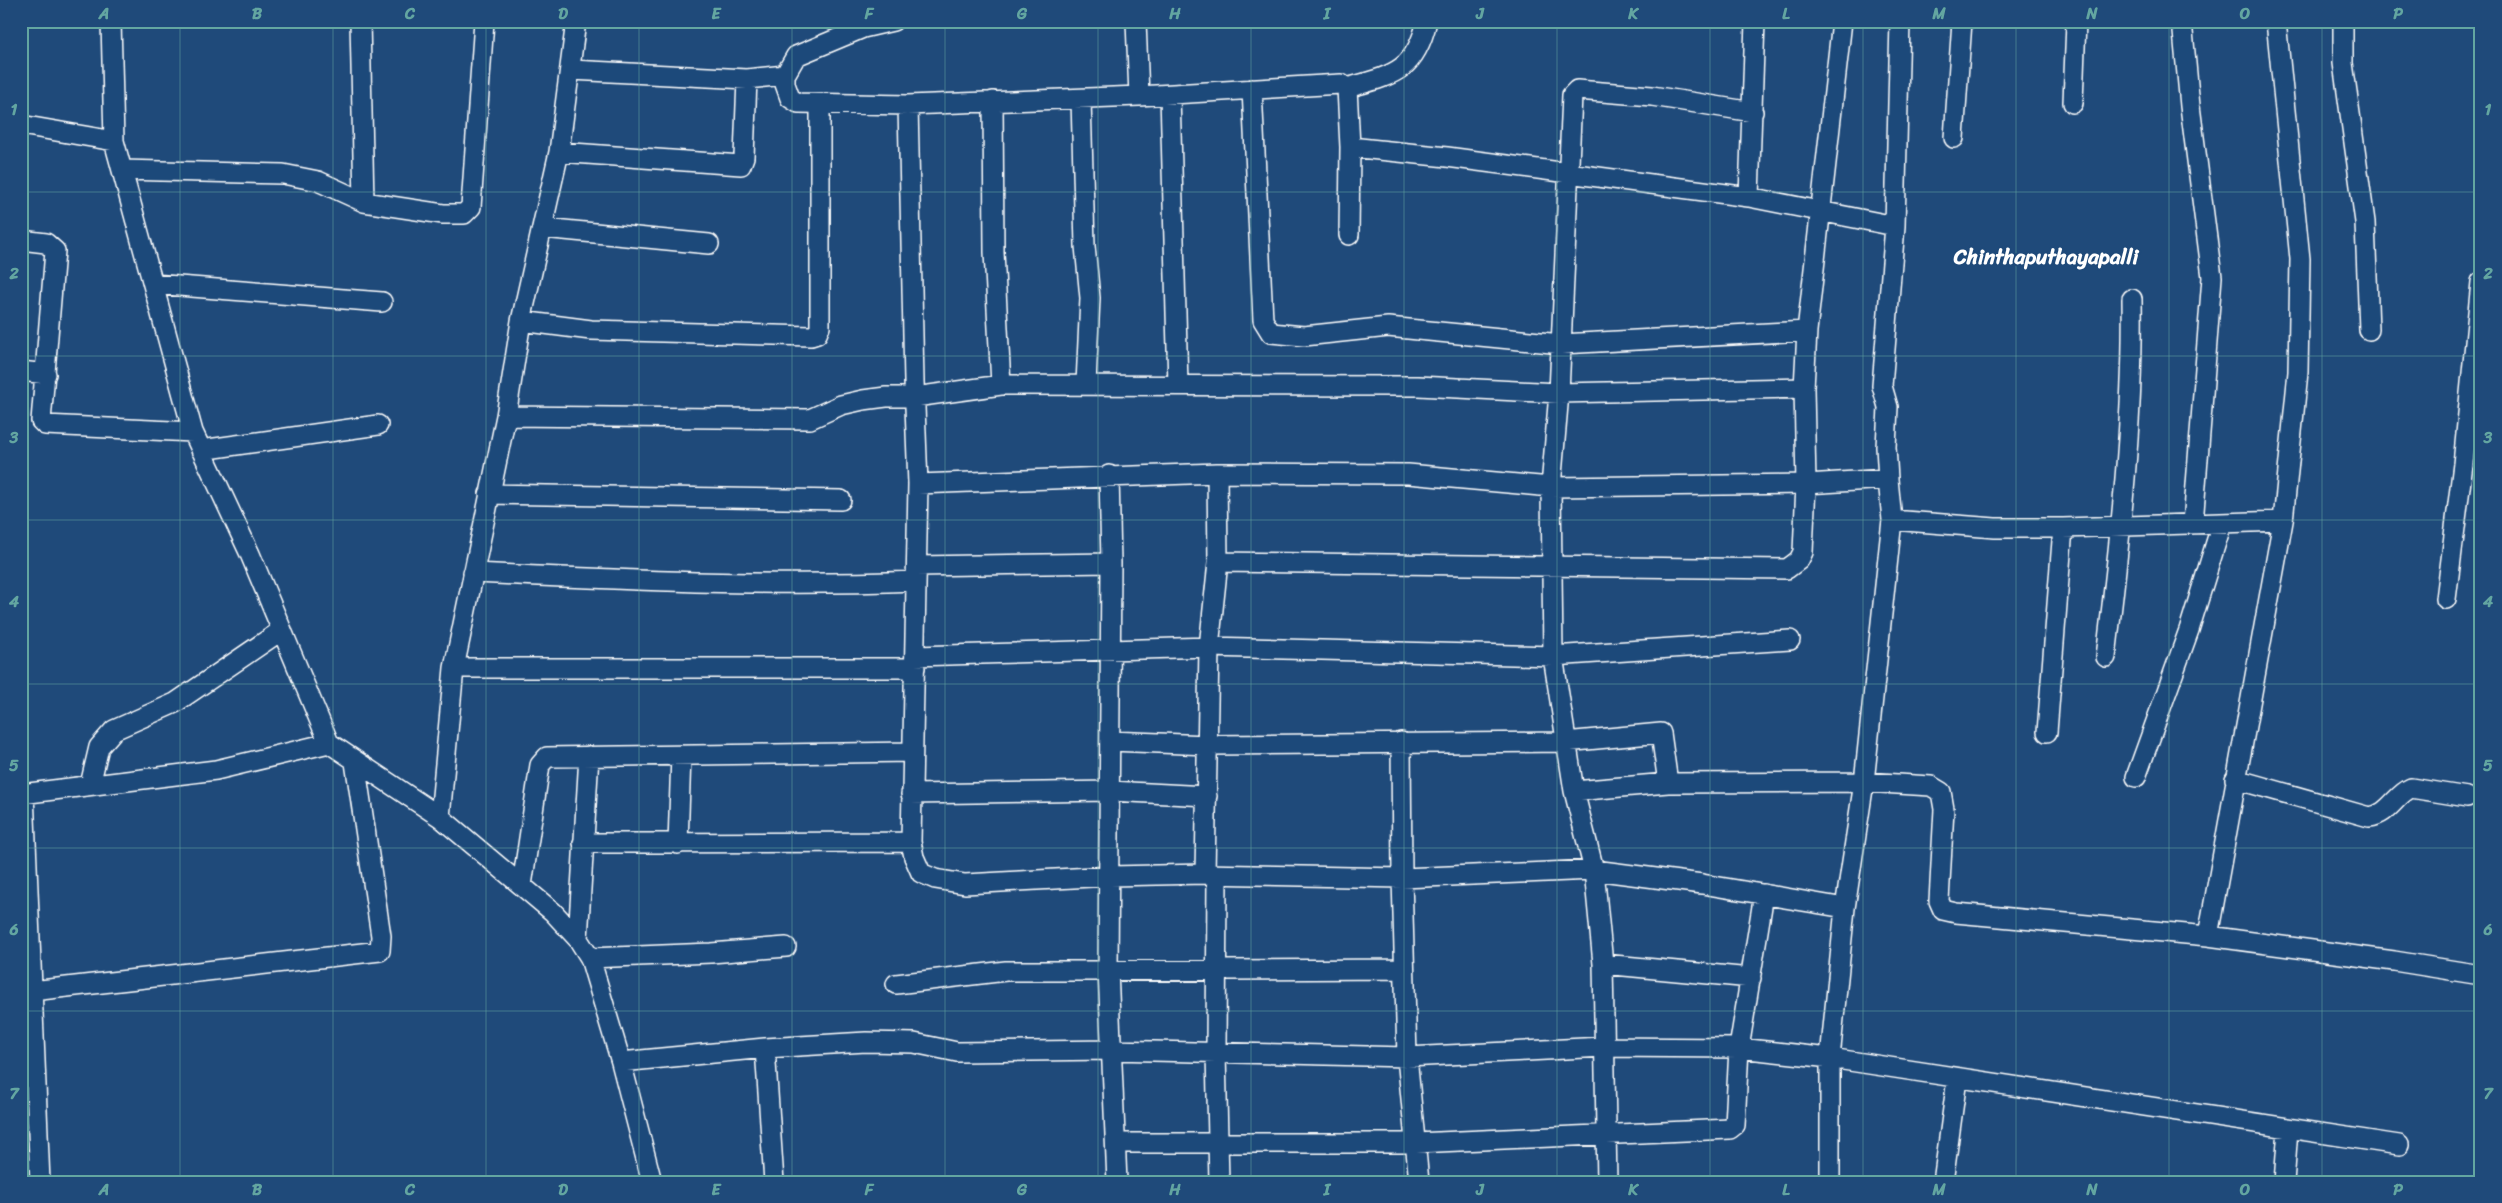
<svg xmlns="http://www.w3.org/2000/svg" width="2502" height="1203" font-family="Sriracha,sans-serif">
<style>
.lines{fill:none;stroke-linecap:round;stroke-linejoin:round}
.street-casing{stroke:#fff;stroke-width:22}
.street{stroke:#1f4a7a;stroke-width:19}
.grid{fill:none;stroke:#63a6a1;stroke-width:1;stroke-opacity:0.55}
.labels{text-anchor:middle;stroke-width:4;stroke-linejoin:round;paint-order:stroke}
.district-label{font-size:21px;font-weight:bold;fill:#fff;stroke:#1f4a7a}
.neatline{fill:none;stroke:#63a6a1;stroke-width:2}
.grid-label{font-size:16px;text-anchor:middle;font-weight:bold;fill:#63a6a1}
</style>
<rect width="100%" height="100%" fill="#1f4a7a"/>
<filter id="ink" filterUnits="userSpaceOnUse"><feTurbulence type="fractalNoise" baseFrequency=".02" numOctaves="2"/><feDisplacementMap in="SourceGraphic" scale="10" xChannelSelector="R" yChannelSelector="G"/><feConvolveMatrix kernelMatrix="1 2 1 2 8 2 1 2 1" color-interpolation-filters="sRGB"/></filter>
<g filter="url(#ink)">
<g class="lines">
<defs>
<path id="street" d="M111,21L114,141L193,432L250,554L329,743L440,817L553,912L578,939L590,958L621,1062L652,1182
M360,21L364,202
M1136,21L1139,96
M2182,21L2190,106L2212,277L2193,524
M2343,21V63L2365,222L2369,330
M571,70L747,79L785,75L796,56L863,28L893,21
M785,75V84L790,98L798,103L908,105L1139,96L1341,84L1347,88L1350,147L1447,157L1749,197L1895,226L1882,386L1888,407L1886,447L1888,479
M1347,88C1393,75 1415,72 1427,21
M1252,89L1263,320L1271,333L1304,336L1388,327L1561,344L1807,331
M1170,95L1178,385
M1081,99L1085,246L1090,298L1086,384
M993,101L994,252L1001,385
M2073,103L2076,21
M908,105L914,381L918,484L911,842L914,857L921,873L935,879L965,884L1110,876L1205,874L1402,878L1594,870L1702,884L1845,908
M21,125L114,141
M1954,138L1962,21
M559,152L741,165L744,157L747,79
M122,170L283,174L318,181L364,202L443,214H464L471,207L484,21
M1749,197L1755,21
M1895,226L1900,21
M543,228L709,244
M1349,235L1350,147
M21,240L46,243L55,251L41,421L45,425L193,432
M153,284L382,302
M521,321L591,330L811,336L817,334L820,327V104
M21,371L46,374
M506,416L810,419L841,405L863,400L886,397H915L1001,385L1418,386L1559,393L1804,388
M201,450L378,425
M1109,475L1111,563L1108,970L1117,1182
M918,484L1217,473L1408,474L1551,487L1806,484L1888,479L1892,520L1995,528H2063L2283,521
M489,494L841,500
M1218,562L1787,569L1799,560L1803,552L1806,484L1804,388L1807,331L1842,21
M917,566L1111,563
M473,573C621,580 768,587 916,581
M2446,599L2463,464L2481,282
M915,656L1209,647L1553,656L1790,640
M2106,657C2120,539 2134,418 2132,299
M454,668H915
M2047,732L2063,528
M1110,741L1208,745L1565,742L1661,733L1668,783
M1401,742L1402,878L1407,1057L1419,1182
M2136,777L2189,630L2222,523
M2235,779L2369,817C2389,815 2395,795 2411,788L2467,797
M90,785L99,747L114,730L175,703L282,630
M1574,791L1668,783L1864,782L1931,786L1941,792L1944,809L1939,901L1943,910L1956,913L2208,936L2394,961L2481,975
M24,793L40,1182
M21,794L216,770L329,743
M911,794L1110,791L1207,796
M440,817L454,668L506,416L521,321L559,152L576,21
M583,843L911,842
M678,844L681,755
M1205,874L1209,647L1218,562L1217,473
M1217,875L1216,1053L1219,1182
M522,885L540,765L547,757L912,752
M2208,936L2283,521L2298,372L2300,259L2276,21
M578,939L589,756
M590,958L711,953L786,947
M1603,964L1751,978
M896,984L1006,971L1404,969
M32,991L380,951L381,936L355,762
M765,1048L774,1182
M621,1062L765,1048L866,1042L914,1043L957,1052L1111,1050L1407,1057L1604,1047L1739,1048L1830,1058L1845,908L1864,782L1892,520
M1116,1143H1416L1730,1129L1735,1125L1739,1048L1764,894
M1607,1182L1603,964L1594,870L1574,791L1553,656L1551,487L1559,393L1572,95L1577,90L1652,96L1753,112
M1830,1182V1058L2399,1145
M1943,1182L1957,1079
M2284,1182L2288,1129"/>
</defs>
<use href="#street" class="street-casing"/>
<use href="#street" class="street"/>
</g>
</g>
<path class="grid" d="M180,21V1182M333,21V1182M486,21V1182M639,21V1182M792,21V1182M945,21V1182M1098,21V1182M1251,21V1182M1404,21V1182M1557,21V1182M1710,21V1182M1863,21V1182M2016,21V1182M2169,21V1182M2322,21V1182M21,192H2481M21,356H2481M21,520H2481M21,684H2481M21,848H2481M21,1011H2481"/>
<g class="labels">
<g class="district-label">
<text x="2046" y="264">Chinthaputhayapalli</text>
</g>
</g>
<rect width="2502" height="1203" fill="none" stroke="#1f4a7a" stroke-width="55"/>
<rect x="28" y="28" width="2446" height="1148" class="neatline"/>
<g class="grid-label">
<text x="104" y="19">A</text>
<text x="257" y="19">B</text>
<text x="410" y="19">C</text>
<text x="563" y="19">D</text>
<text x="716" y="19">E</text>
<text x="869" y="19">F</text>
<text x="1022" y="19">G</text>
<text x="1175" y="19">H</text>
<text x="1327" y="19">I</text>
<text x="1480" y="19">J</text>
<text x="1633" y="19">K</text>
<text x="1786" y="19">L</text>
<text x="1939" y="19">M</text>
<text x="2092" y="19">N</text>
<text x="2245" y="19">O</text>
<text x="2398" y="19">P</text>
<text x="14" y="115">1</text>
<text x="2488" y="115">1</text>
<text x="14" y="279">2</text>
<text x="2488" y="279">2</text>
<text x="14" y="443">3</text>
<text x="2488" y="443">3</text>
<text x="14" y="607">4</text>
<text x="2488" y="607">4</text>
<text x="14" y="771">5</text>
<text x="2488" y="771">5</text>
<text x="14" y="935">6</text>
<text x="2488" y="935">6</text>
<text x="14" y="1099">7</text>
<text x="2488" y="1099">7</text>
<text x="104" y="1195">A</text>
<text x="257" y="1195">B</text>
<text x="410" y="1195">C</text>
<text x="563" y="1195">D</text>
<text x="716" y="1195">E</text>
<text x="869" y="1195">F</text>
<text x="1022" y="1195">G</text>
<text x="1175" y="1195">H</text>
<text x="1327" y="1195">I</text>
<text x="1480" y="1195">J</text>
<text x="1633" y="1195">K</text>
<text x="1786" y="1195">L</text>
<text x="1939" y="1195">M</text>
<text x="2092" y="1195">N</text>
<text x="2245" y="1195">O</text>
<text x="2398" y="1195">P</text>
</g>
</svg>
